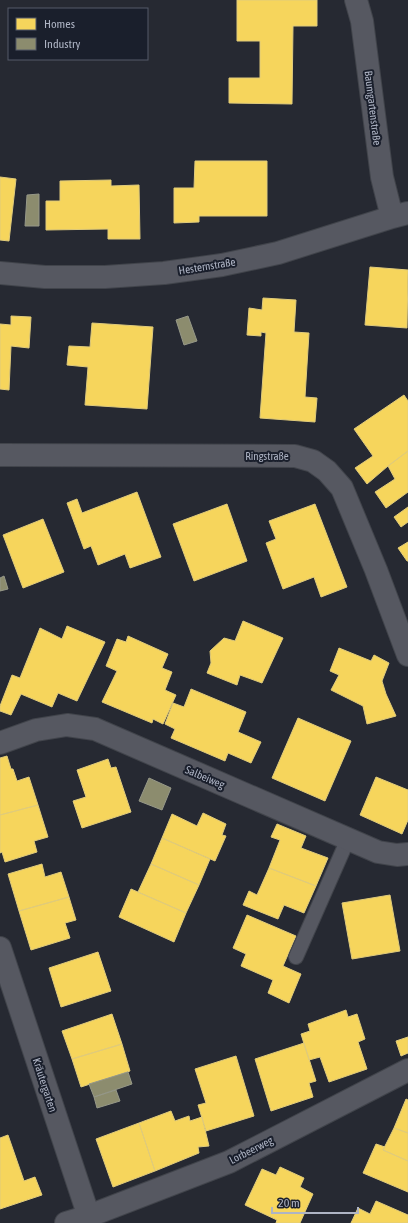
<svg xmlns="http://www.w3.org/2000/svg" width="408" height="1223" font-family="'Asap Condensed',sans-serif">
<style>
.homes{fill:#f6d55c;stroke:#e0cb7b}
.industry{fill:#8c8c6e;stroke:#969888}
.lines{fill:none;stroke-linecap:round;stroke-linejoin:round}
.lane-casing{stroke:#41444b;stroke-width:16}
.street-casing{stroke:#41444b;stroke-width:24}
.lane{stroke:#565861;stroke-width:14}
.street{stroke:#565861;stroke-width:22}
.labels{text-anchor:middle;stroke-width:4;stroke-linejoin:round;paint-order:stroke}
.street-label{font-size:11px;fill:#aeb4c4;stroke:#1a1f2c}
</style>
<rect width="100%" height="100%" fill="#262932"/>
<path class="homes" d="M237,0H317V26H293L292,104L229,103V78H260V41H237Z
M195,161H267V216H199V222L174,223V188H194Z
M0,177L16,179L9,241L0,240Z
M111,180V186L139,185L140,239H108V229L46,230V201H60V181Z
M370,267L408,270L407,328L365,325Z
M263,298L296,300L294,332L309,333L305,397L317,398L315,422L260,418L266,333L261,332V336L247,335L249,308L262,310Z
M11,316L31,317L29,348L11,346L9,390L0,389V324L11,325Z
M92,323L153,327L147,409L85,405L88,367L67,365L69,346L90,347Z
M404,395L408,401V451L388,466L367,484L355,468L373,456L354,429Z
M408,451V492L386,508L375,492L395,479L388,466Z
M137,492L161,557L130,568L125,554L98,565L91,546L84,549L67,503L77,499L82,513Z
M227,504L247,561L194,581L173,524Z
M315,504L347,587L321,597L314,577L283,589L266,543L276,539L269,521Z
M408,507V522L401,527L394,517Z
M43,519L64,572L23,588L3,535Z
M408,542V561H407L398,548Z
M243,621L283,638L262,683L240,675L237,685L207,673L211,663L210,651L224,638L235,641Z
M67,626L105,642L77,701L58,693L52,707L21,694L11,715L0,711V706L12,675L20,678L40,628L62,639Z
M128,636L168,654L162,668L172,672L165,690L176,695L163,724L153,719L152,723L102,702L117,671L106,666L117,639L126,642Z
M339,648L371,661L374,655L389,663L382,681L386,694L396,716L367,724L363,706L331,690L339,675L330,671Z
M191,689L246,712L238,732L261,742L251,763L228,753L225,761L171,738L175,729L165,724L173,703L184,707Z
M298,718L351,741L325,801L272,778Z
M7,756L11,769H13L17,781L29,777L38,805L0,815V758Z
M108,759L111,768L116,767L131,812L82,828L73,801L86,797L77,770Z
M376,777L408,790V820L402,834L360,815Z
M38,805L48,837L34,841L37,852L5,862L2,852L0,853V815Z
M203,813L226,824L222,835L226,836L215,861L162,838L172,814L197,826Z
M277,824L306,836L301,848L328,858L316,886L269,868L280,840L271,837Z
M162,838L210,859L199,885L151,864Z
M42,864L45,877L61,872L69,897L19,911L8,874Z
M151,864L199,885L186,913L138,892Z
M269,868L316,886L304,913L284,905L278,919L243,905L249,891L257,895Z
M131,889L186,913L174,942L119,917Z
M390,895L400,951L352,959L342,903Z
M69,897L76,920L65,923L70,938L31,950L19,911Z
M247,915L296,936L283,966L301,974L289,1003L268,993L273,980L241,966L246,954L233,948Z
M98,952L111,991L61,1007L49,968Z
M346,1010L348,1017L357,1014L365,1039L358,1042L367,1069L329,1082L320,1057L309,1060L301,1034L310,1031L308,1024Z
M112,1014L122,1044L72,1059L62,1031Z
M408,1037V1053L401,1056L396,1041Z
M304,1043L316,1081L309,1083L313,1097L271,1111L255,1059Z
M122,1044L130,1071L81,1087L72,1059Z
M236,1056L254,1116L206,1131L198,1105L206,1103L195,1069Z
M406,1099L408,1100V1133L394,1128Z
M171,1111L175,1121L189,1116L190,1121L202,1117L209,1146L198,1147L199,1153L155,1171L139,1123Z
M139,1123L155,1171L113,1187L96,1139Z
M394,1128L408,1133V1161L383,1150Z
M8,1135L24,1181L35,1177L42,1195L0,1209V1138Z
M376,1144L385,1147L383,1150L408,1161V1192L363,1173Z
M280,1167L304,1178L300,1187L313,1194L300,1223H276L277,1220L245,1205L262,1169L276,1175Z
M376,1201L408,1215V1223H351L358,1208L370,1214Z"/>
<path class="industry" d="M39,194V226H25L27,195Z
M188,316L197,341L184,345L176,320Z
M4,576L8,589L0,591V578Z
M149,778L171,788L162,810L139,801Z
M128,1072L132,1084L94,1097L89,1084Z
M116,1090L120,1101L97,1108L94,1097Z"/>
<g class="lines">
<defs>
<path id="lane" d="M296,957L348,839"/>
<path id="street" d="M356,0L362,21L382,177L392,217
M0,273L45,277H105L164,273L222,265L278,253L392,217L408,213
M0,455L295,456L313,461L327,471L342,488L376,570L408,655
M0,743L36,730L67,725L95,729L378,852L397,855L408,854
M0,948L91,1223
M66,1223L89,1216L229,1162L408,1070"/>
</defs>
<use href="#lane" class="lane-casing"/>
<use href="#street" class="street-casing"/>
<use href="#lane" class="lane"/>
<use href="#street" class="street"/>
</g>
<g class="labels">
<g class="street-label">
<text transform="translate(373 108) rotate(83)" y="4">Baumgartenstraße</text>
<text transform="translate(207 266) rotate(-9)" y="4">Hesternstraße</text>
<text x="267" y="460">Ringstraße</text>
<text transform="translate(205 777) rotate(23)" y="4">Salbeiweg</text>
<text transform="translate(45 1085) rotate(72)" y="4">Kräutergarten</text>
<text transform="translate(251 1150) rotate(-27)" y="4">Lorbeerweg</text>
</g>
</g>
<rect x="8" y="8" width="140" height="52" fill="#1a1f2c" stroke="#555b69"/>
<rect x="16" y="18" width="20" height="12" fill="#f6d55c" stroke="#555b69"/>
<text x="44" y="28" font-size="12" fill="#aeb4c4">Homes</text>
<rect x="16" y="38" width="20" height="12" fill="#8c8c6e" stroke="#555b69"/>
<text x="44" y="48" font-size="12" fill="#aeb4c4">Industry</text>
<path d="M272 1207v6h86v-6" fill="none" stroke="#aeb4c4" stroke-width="2"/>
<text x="278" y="1207" font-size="12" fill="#aeb4c4" stroke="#1a1f2c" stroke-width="3" paint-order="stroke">20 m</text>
</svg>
